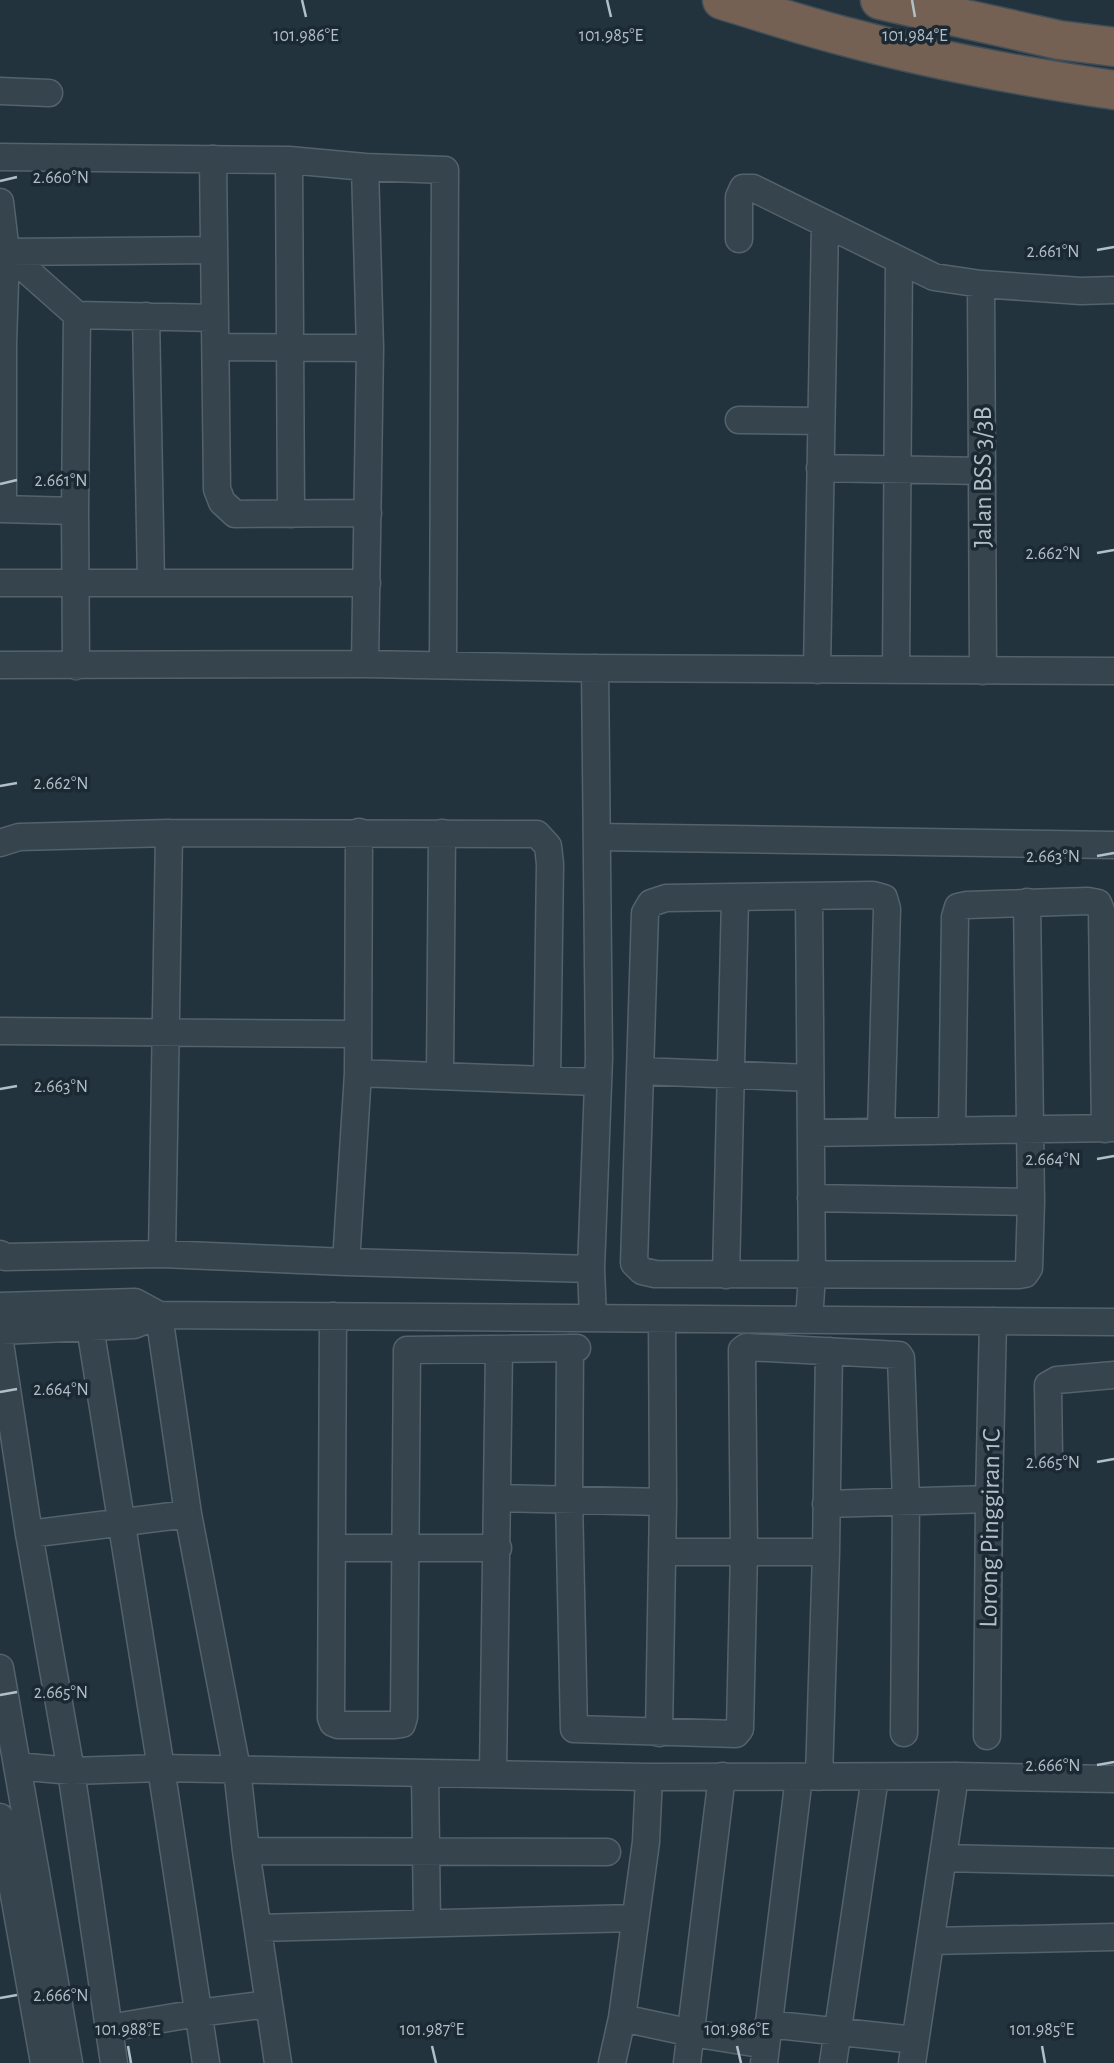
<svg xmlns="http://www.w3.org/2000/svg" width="1114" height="2063" font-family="'Alegreya Sans',sans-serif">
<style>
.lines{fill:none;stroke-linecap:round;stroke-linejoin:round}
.minor-casing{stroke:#54626c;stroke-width:29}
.highway-casing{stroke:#414f59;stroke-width:41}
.minor{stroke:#36444e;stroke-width:26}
.highway{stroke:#746153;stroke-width:38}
.ticks{fill:none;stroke:#b2bfc9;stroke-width:2.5}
.labels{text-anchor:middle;stroke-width:7;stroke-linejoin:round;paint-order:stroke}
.street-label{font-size:26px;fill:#b2bfc9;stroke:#1b2933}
.ticks-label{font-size:18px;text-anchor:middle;fill:#b2bfc9;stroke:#1b2933;stroke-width:7;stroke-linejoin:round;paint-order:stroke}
</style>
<rect width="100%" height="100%" fill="#22333e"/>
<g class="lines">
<defs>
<path id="minor" d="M0,91L49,93
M0,157L289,160L365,167L370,348L365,664
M213,159L217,489L222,502L235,514L368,513
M289,160L291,514
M365,167L445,170L443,665
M0,202L6,252L77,315
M739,239V197L743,188H753L934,277L981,284L1081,291L1114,290
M981,284L983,671
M146,316L151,583
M217,347L370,348
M739,420L821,421
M820,468L982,471
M0,509L75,511L76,666
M3,509V344L6,252L214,250
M75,511L77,315L215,318
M0,583H367
M0,665L365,664L579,668L1114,671
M817,670L825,224
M896,670L899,260
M597,837L1114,845
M0,843L19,837L169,833L537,834L548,846L550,864L547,1080
M809,897L812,1276L809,1320
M0,1031L358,1034
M641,1071L810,1078
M358,1073L598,1082
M440,1076L442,833
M952,1131L955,917L958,907L967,905L1088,901L1098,903L1102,913L1105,1129
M881,1132L887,909L884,898L873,895L666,898L651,903L645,913L634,1263L642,1271L655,1274L1019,1275L1025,1274L1029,1268L1031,1202L1027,902
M811,1133L1114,1128
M811,1198L1031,1202
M0,1254L5,1257L162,1254L346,1262L591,1269
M162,1254L169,833
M346,1262L358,1073L359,832
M726,1275L735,899
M0,1306L135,1302L159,1315
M159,1315L188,1514L237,1769L246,1851L278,2063
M333,1316L331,1718L333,1723L338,1725H395L402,1724L404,1717L407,1350L577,1348
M593,1318L591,1269L599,1058L595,668
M90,1327L161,1768L206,2063
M0,1331L134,1325L159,1315L1114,1322
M0,1343L29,1534L71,1771L114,2063
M570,1348L569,1499L574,1729L736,1734L740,1729L744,1552L742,1350L746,1347L899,1355L901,1358L906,1501L904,1733
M1049,1456L1048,1385L1057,1380L1114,1375
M498,1498L663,1502
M826,1504L989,1499
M29,1534L188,1514
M332,1548H498
M662,1552H826
M0,1668L69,2063
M659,1733L663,1502L662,1319
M987,1736L989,1499L993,1321
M17,1766L71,1771L161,1768L649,1777L955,1776L1114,1779
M425,1773L427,1923
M493,1773L499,1350
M819,1777L826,1552L829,1351
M0,1817L44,2063
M246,1851L607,1852
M943,1858L1114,1862
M258,1928L635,1918
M931,1941L1114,1937
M622,2018L692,2033L766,2045
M768,2024L915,2040
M109,2028L198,2013L269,2004
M612,2063L622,2018L646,1842L649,1777
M687,2063L722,1776
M764,2063L799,1777
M833,2063L875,1777
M912,2063L955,1776"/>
<path id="highway" d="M722,0C765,13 807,27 851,38C937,61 1025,77 1114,90
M880,0L1059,40L1114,47"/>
</defs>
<use href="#minor" class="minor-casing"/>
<use href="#highway" class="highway-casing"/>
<use href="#minor" class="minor"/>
<use href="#highway" class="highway"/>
</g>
<path class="ticks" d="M302,0L306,17M607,0L611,17M912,0L915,17M0,181L17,177M1097,250L1114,247M0,484L17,480M1097,553L1114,550M0,786L17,783M1097,856L1114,853M0,1089L17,1086M1097,1159L1114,1156M0,1392L17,1389M1097,1462L1114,1459M0,1695L17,1692M1097,1765L1114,1762M0,1998L17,1995M128,2046L131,2063M432,2046L436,2063M737,2046L741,2063M1042,2046L1045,2063"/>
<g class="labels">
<g class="street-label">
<text transform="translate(982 477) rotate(-90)" y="9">Jalan BSS 3/3B</text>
<text transform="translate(989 1528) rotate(-89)" y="9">Lorong Pinggiran 1C</text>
</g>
</g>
<g class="ticks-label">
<text x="306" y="41">101.986°E</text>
<text x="611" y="41">101.985°E</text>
<text x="915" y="41">101.984°E</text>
<text x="61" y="183">2.660°N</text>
<text x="1053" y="257">2.661°N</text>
<text x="61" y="486">2.661°N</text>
<text x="1053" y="559">2.662°N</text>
<text x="61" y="789">2.662°N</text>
<text x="1053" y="862">2.663°N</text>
<text x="61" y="1092">2.663°N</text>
<text x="1053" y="1165">2.664°N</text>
<text x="61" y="1395">2.664°N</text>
<text x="1053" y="1468">2.665°N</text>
<text x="61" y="1698">2.665°N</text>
<text x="1053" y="1771">2.666°N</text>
<text x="61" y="2001">2.666°N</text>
<text x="128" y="2035">101.988°E</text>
<text x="432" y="2035">101.987°E</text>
<text x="737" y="2035">101.986°E</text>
<text x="1042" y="2035">101.985°E</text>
</g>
</svg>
